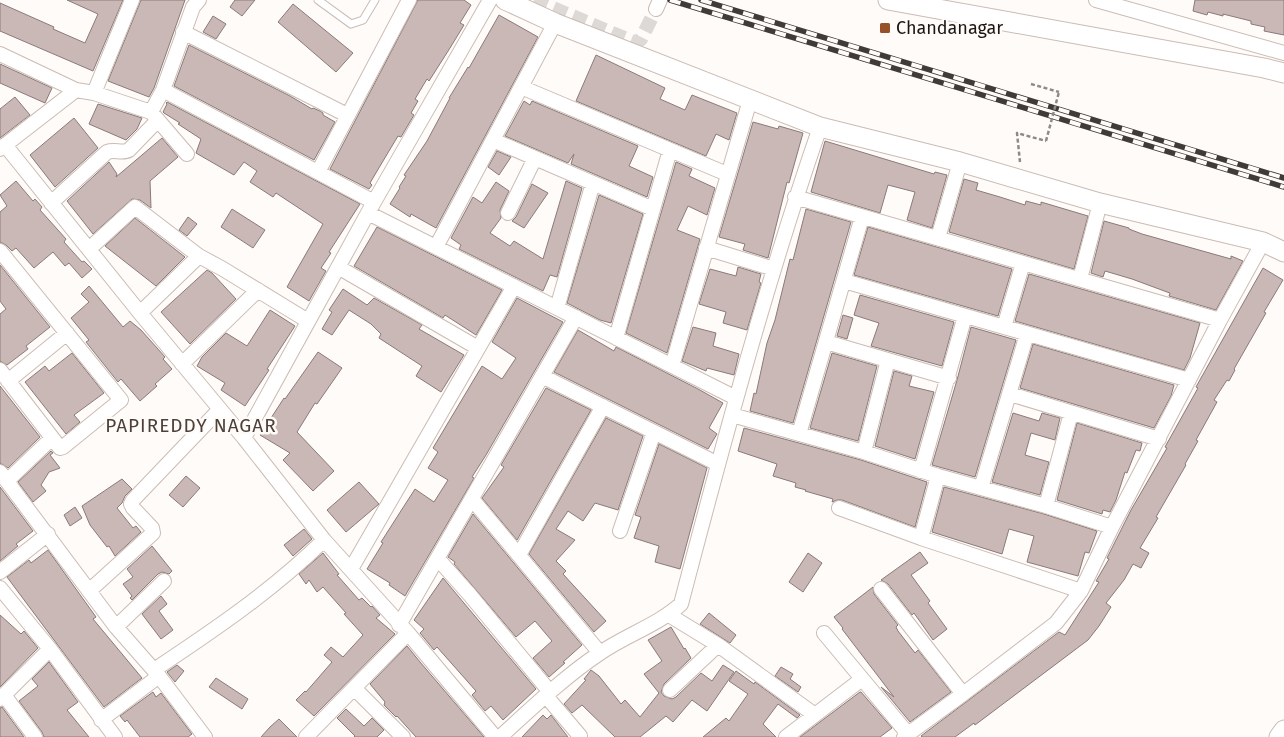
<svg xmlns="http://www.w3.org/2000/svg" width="1284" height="737" font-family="'Fira Sans',sans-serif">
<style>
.building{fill:#cab8b6;stroke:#8a7a78}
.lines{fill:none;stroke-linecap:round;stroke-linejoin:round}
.street-tunnel{stroke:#dcd9d6;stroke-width:14;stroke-dasharray:14 7;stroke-linecap:butt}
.lane-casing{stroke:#cbbcb4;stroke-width:9}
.street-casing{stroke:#cbbcb4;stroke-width:16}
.secondary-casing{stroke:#cbbcb4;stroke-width:21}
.path{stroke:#8e8a88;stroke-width:2.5;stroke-dasharray:4 2.5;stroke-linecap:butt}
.lane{stroke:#fff;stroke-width:7}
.street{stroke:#fff;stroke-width:14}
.secondary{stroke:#fff;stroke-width:19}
.rail-casing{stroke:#403b38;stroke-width:5.5}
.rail{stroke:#fefbf9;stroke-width:4;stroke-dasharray:11;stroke-linecap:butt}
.path-bridge{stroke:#8e8a88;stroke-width:2.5;stroke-dasharray:4 2.5;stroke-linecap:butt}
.poi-dot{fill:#975129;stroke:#fefbf9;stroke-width:2}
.labels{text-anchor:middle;stroke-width:5;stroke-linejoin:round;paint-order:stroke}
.poi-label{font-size:18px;fill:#1b1613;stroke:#fefbf9;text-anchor:start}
.neighbourhood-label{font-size:19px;letter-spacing:1px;fill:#4d4039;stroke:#fefbf9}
</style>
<rect width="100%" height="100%" fill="#fefbf9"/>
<path class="building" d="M67,0H123L93,71L0,31V3L54,27L53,29L85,43L98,14Z
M141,0H185L154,88L149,97L108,81Z
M235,0H255L242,16L230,7Z
M418,0H464L471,5L460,23L464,25L450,48L429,81L427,79L415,99L418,101L411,113L414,115L401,137L398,136L383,161L370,183L372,185L369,189L330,169Z
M1195,0H1284V35L1264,31L1265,27L1251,24V21L1223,14V16L1208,12L1207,15L1193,11Z
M293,4L353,53L336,72L278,22Z
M499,15L538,37L436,228L411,214L410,217L390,204L400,188L399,187L406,176L404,175L427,141L450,98H449L468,67L469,68Z
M213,16L226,24L216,39L203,32Z
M189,45L290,96L312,109L313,108L320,111L323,113V115L335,122L314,160L174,86Z
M596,55L665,88L660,99L685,110L692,95L737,113L729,140L716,134L706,156L576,101Z
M0,64L52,88L45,103L0,83Z
M15,97L30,115L0,138V109Z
M524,101L530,105L532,101L638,146L629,166L653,177L647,197L571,164L574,154L568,163L505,136Z
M167,102L360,204L329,252L331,253L321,268L326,271L309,301L287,287L323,224L276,193L273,197L250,182L257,171L244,162L234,175L196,153L201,139L178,124L180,123L164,113L163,112L167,104L166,103Z
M98,104L142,118L137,129L126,140L89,124Z
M74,118L98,148L55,187L30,155Z
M753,122L778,129L779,126L803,133L789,183L787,182L768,258L743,250L745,244L719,237Z
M162,138L178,157L150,181L151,208L140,200L132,199L93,234L67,201L109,162L117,174L116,177Z
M825,141L934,174L935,172L947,175L932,228L907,220L915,192L888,185L880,213L811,192Z
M497,151L511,157L499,175L488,167Z
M676,162L692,169L689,176L715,188L707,215L688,206L677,230L700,239L667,353L626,333Z
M964,179L978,183L976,190L1000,197L1025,205L1026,201L1041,205V202L1088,216L1074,269L949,232Z
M16,181L33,201L35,199L42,207L40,210L66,239L64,242L82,262L84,261L92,269L82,278L69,263L65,266L53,252L34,268L16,248L12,251L6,245L0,242V212L7,206L0,195Z
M566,181L582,188L557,277L550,275L543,291L459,249L461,245L451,238L473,197L482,203L496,182L509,191L500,210L501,218L490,233L510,246L514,241L543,259Z
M532,184L548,193L524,228L512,221L516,217Z
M599,195L643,214L611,323L600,320L567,303Z
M232,209L265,230L253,248L221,227Z
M806,209L851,222L793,423L750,411L754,393L756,394L767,343L775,320L790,259L793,260Z
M188,217L197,224L187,236L179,230Z
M135,218L185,257L156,286L105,246Z
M1104,221L1129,228V229L1142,234L1231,259V256L1243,261L1216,310L1169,296L1170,293L1167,292L1132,279L1105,271L1103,277L1091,273Z
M377,227L502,290L476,335L445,315L443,318L354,266Z
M868,227L1012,269L998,316L854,275Z
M0,265L50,327L26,346L28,349L7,365L0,361V314L6,309L0,301Z
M738,267L761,274L759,282L761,283L747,330L723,323L726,312L699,304L710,269L736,276Z
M1263,268L1283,280L1264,312L1266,313L1234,369L1235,370L1229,381L1227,380L1214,400L1217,402L1196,440L1198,441L1185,464L1186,465L1156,517L1158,518L1140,548L1149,553L1141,568L1133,564L1124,580L1106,603L1111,607L1099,626L1088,640L975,725L974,723L955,737H922L921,736L1059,632L1065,635L1099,582L1096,581L1109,559L1107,558L1131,510L1167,448L1165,447L1198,388L1196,387L1201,378Z
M207,270L212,273L236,299L190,344L161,312Z
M1029,274L1200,323L1190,358L1184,370L1015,321Z
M89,286L123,327L130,321L141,330L165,357L163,359L172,369L155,384L157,386L140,401L121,379L118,382L86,342L89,340L71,318L89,302L81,294Z
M343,289L367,305L374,298L422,325L419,329L464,355L441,392L416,376L422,366L379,338L381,334L371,324L349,310L332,335L322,329L332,312L329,310Z
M860,295L954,322L942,366L871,346L879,323L854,315Z
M517,298L563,322L486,455L472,477L474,478L405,596L389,585L390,583L367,569L383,543L381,542L415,489L434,502L448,480L428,468L438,452L433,448L482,366L502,379L516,358L492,342Z
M270,310L295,326L267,369L269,370L245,406L221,390L225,383L197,366L202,357L226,333L247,346Z
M843,315L853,318L847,339L837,336Z
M693,327L716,333L713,346L739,354L734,375L707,368L706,371L682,361Z
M971,327L1016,340L975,477L932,465L957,380Z
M578,330L614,351L616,347L698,389L723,403L709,428L717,434L708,449L554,372Z
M1033,344L1174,385L1171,396L1154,428L1020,388Z
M318,352L342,368L317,404L315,403L297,432L334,471L313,491L283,460L290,453L260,435L284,398L285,399Z
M72,353L104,393L74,415L80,422L66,434L25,382L45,366L49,371Z
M832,353L877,366L858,441L810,428Z
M894,371L912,376L909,386L934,392L915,459L875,446Z
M0,386L40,437L8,468L0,463Z
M546,388L591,410L517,540L482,498L504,467L501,465Z
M1013,413L1039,421L1042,413L1060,418L1055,440L1031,433L1025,455L1049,462L1040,495L992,482Z
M606,418L643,436L618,510L595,503L583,521L568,511L556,529L575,540L556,561L566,571L563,574L606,621L594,632L529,554Z
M1077,423L1142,443L1140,451L1136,450L1127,473L1125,472L1116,500L1110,512L1103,510L1102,514L1057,500Z
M744,428L861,460L927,482L915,527L842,500H837L832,502L833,499L805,491L806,490L795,487L796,483L773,476L777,464L738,451Z
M659,444L707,468L680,569L655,562L659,546L634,538L641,517L635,515Z
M51,451L53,453L50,455L60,468L49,472L41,485L46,491L33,502L18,482Z
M186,476L200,488L183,507L169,495Z
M122,479L132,489L125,496L122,503L117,508L133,528L136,526L141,532L115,556L109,546L107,547L90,525L82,506Z
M359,482L379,504L346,532L327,510Z
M0,487L33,531L16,544L18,546L0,561Z
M944,487L1044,514L1097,531L1089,553L1085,552L1078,576L1027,562L1034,536L1009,529L1002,554L932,532Z
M75,507L82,518L70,526L64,515Z
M473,514L582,645L563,662L565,663L549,677L533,658L552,641L535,621L516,637L454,564L455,562L448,557Z
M304,529L312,539L293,556L284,545Z
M152,546L172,571L169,574L162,572L158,574L132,600L130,598L132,596L123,584L133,577L127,569Z
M48,550L96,617L93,619L142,678L104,707L7,577L29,560L31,563Z
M920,552L928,563L911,575L930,601L928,603L947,629L933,640L914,613L912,615L888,584L881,580Z
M323,553L339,574L337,575L359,600L362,598L371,607L372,606L380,615L376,618L395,634L314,716L296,700L305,691L306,692L332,662L324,655L331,647L343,657L363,635L344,614L346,613L323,587L317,592L309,580L306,584L299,574Z
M808,553L822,563L803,592L789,582Z
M443,578L536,689L503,720L491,706L485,711L472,695L476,691L437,647L434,650L420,633L424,629L414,620Z
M873,587L874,594L898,625L896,627L898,631L915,653L918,650L951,692L910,722L881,687L894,697L842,629L843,628L834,617Z
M161,596L167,604L159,611L173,630L161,639L142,614Z
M709,613L736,635L730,643L700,624Z
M0,615L21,634L24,631L38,648L0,687Z
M671,627L684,649L685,648L691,658L664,684L661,692L664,696L672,699L676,697L701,673L712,681L723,665L734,672L707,711L692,700L673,722L666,716L640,737H615L582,705L572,713L564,704L586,680L584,679L591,670L599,676L621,704L625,700L640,717L659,693L644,674L662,661L648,640Z
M407,646L420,662L484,737H416L397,716L396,717L384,705L385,702L370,684Z
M49,662L78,702L67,710L89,737H44L42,732L19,701L38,686L32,679Z
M177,665L184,671L175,682L167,672Z
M781,667L793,674L790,679L801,687L798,692L775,676Z
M736,671L754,684L755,682L800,715L797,718L778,704L763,724L776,737H703L726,718L729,721L748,694L729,681Z
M216,678L248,699L242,709L209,687Z
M153,692L156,697L161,693L192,734L188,737H140L127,720L125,722L120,716Z
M860,692H861L892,728L880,737H800Z
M2,707L24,737H0V708Z
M346,709L364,726L372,718L384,730L377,737H354L355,736L337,718Z
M543,715L547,719L551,715L568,737H522Z
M279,719L297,737H261L270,727Z"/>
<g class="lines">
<path class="street-tunnel" d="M534,0L636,43L641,39L656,9"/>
<defs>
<path id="lane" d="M318,0L351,24L363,20L375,0"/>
<path id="street" d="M1096,0L1284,53
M656,9L660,0
M183,32L347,115
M0,54L76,90L94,93L151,112L187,154
M521,87L727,174
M163,90L374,202
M94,93L132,0
M151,112L163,90L193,7L199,0
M493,140L653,209
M5,145L140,313L244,438L324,540L408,633L495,737
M0,149L76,90
M318,172L409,0
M795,197L1220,320
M51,203L107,152C115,149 122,154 129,150L158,120
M368,213L736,398
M508,213L535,158
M938,238L960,162
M436,247L555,23
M706,248L774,269
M89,249L135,207L199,256
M0,251L121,400L63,447L60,448L0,370
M338,267L478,348
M1080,279L1100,203
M844,281L1189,380
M557,308L593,183
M140,313L199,256L223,269L308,321
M1004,327L1023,263
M616,338L670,150
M826,342L949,378
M182,364L258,290
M672,366L750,100
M542,376L718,464
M8,381L67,333
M1010,394L1159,439
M732,415L864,452L938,476L1046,506L1112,527
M799,434L862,217
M244,438L374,202L490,0
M864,452L888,360
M921,471L965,316
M0,472L116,627L159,676L205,737
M938,476L921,538L1081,591
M7,481L52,438
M981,488L1027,334
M472,499L600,653
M1046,506L1071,413
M839,508L921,538
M620,531L654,432
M519,555L603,406
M438,559L470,595L550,692
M351,569L514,286
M0,572L48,534
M0,588L50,649L115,737
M881,589L963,694
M89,591L153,533L152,528L133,508L131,504L133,500L220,409
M669,615L718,645L815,715
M399,625L576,317
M116,627L164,581
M824,633L908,734
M154,670C214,630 272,591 324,540
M354,688L403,737
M670,690L718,645
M4,695L35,737
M546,696L580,736
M0,699L50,649
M101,720L159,676
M306,737L408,633
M500,737C532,708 564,677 600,653C626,635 658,625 681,604C723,444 766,283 820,127
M786,737L862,679
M904,737L963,694L1056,623L1081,591L1112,527L1220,320L1263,242"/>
<path id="secondary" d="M505,0L555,23L820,127L960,162L1100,203L1263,242L1284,252
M888,0L1264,68L1284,73
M1279,737L1284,730"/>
</defs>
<use href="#lane" class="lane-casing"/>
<use href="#street" class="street-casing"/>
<use href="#secondary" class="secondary-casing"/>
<path class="path" d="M1031,84L1059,92
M1020,162L1017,133L1046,141"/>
<use href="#lane" class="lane"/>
<use href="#street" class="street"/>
<use href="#secondary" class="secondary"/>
<defs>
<path id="rail" d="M670,0L1284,187
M701,0L1284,178"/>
</defs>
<use href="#rail" class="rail-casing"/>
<use href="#rail" class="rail"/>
<path class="path-bridge" d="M1046,141L1059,92"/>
</g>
<rect class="poi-dot" x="879" y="22" width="12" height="12" rx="2.5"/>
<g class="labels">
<g class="poi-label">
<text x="896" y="34">Chandanagar</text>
</g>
<g class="neighbourhood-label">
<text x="191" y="432">PAPIREDDY NAGAR</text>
</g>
</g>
</svg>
